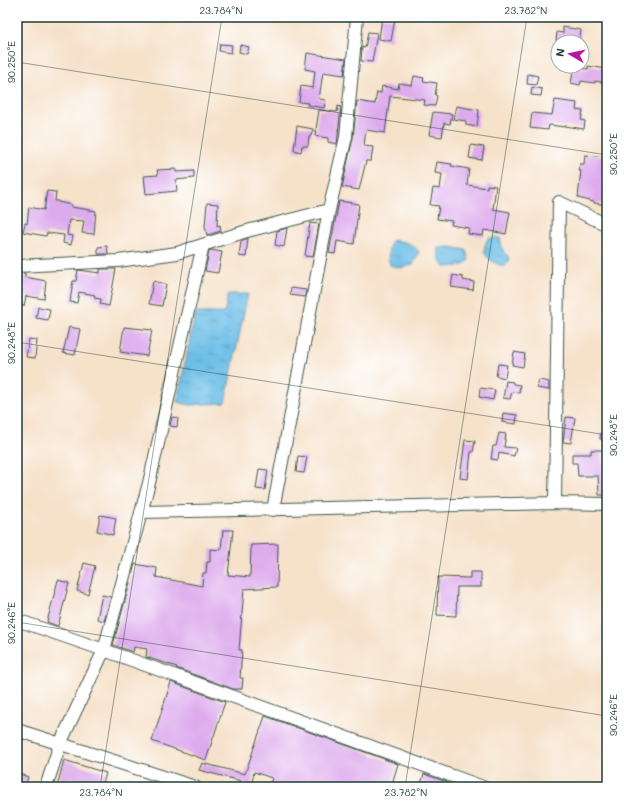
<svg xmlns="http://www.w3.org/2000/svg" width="624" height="804" font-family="Mali,sans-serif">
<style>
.water{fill:url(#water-ripples);stroke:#467e8e}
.building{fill:#ddaaed}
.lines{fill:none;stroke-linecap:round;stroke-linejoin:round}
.minor-casing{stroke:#3f564a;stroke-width:14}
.minor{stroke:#fff;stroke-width:12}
.ticks{fill:none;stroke:#1f3d34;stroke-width:1;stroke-opacity:0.45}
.neatline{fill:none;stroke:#1f3d34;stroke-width:1.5}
.ticks-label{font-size:10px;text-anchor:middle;fill:#1f3d34}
</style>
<defs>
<pattern id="water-ripples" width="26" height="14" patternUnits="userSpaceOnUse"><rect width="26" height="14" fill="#6cbee7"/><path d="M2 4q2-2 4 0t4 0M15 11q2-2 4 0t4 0" fill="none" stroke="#589cbc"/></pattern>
</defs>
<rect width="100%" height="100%" fill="#fff"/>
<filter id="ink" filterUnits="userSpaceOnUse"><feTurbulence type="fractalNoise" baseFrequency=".025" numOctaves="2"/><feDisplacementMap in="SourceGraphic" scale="8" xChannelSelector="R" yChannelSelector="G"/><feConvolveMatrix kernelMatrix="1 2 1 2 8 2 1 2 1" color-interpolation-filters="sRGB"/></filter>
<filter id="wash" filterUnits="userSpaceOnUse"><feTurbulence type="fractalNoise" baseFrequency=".012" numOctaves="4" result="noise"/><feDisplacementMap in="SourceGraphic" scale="16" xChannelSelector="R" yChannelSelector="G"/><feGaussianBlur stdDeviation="0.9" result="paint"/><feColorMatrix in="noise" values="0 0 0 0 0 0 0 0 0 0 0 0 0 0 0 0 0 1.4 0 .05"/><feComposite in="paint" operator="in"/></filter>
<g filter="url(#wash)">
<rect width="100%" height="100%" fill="#f6e1c9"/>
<path class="water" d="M495,237L500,238L503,251L508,256L509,261L504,267C490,261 478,255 488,239Z
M392,240C404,242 412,242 419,252L413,265L400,268L390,265C387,256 388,248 392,240Z
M451,247L466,250L469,260L462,266L445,267L440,261L438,248Z
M228,294H248L225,403L190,405L177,402L195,313H224Z"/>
<g id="blocks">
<path class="building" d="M382,17L395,19L391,41L379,39Z
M563,27L581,30L579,42L556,41L557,32L563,33Z
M368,32L377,33L372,62L361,61L362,47L365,48Z
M220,44L232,45L231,53L219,51Z
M240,45L249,47L247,54L239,52Z
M307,53L346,59L344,75L323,72L319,99L325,100L324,108L307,105L308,103L299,102L301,86L313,88L315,71L305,69Z
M588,66L607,69V83L595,81V83L581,81L580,85L571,83L574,67L588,69Z
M528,74L538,76L536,85L527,84Z
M414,76L424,78L423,81L437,83L435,95L437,96L435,106L424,105L425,100L390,96L385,133L366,130L364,146L373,147L371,161H366L359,190L342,187L353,138L357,101L375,104L377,92L381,93L382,86L398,89L399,83L412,85Z
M532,87L542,89L541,96L531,95Z
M555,100L577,103L576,110L583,111L581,120L585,121L584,129L565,126V127L549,125L548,130L530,128L532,113L552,115Z
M338,106L341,107L337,144L328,142V138L315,136L319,110L337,112Z
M456,106L479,110L477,127L466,125V121L453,119Z
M433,112L452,114L450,124L444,123L442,137L429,135Z
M297,126L313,129L311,136H309L308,146H302L301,152L294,150Z
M471,145L484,147L482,160L469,158Z
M585,155L607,157V205L594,203V202L578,198L580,179L581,171H579L580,164H584Z
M437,162L452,164L451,166L469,169L467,185L487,188V185L496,186L493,209L510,212L506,234L484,230L483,236L468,234L469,228L451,225L452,221L437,219L439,206L430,205L433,188L440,189L442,174L435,173Z
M176,169V172L194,171V178L176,180L177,191L146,194L144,176L158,175L157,170Z
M47,191L56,192L55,201H58V202L72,205L71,207L96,211L94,234L82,233L84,221L69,220L67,235L73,236L71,245L63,243L64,235L47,233L46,236L23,232L25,223L27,224L29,207L44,210Z
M339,201L359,204L354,244L337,241L335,254L329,253Z
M207,203L218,204L217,226L220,225L221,231L207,235L205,226Z
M310,223L319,224L313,257L305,256Z
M287,228L284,247L275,245L277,231Z
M248,238L246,257L239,256L241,241Z
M107,246L108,254H98V247Z
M211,250L222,252L218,273L205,271L209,251Z
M100,269H116L109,306L100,304L101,299L94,298L95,295L79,292L77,303L70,302L73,281H76L78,270L100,273Z
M17,273H25V277L46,281L44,299L26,296L24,306L17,305Z
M453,275L463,277V280L474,282L473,290L451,287Z
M153,281L166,284L162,306L149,304Z
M291,288L306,290L305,297L290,295Z
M38,307L50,309L48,320L36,318Z
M69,327L80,329L75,355L63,353Z
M124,327L152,330L147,356L120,352Z
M29,339L37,340L35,358L26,357Z
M514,352L525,354L523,367L512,365Z
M498,364L507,365L505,378L496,376Z
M539,380L549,382V390L537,388Z
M506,381L513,382V384L520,385L519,393L512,392L510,399L503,398Z
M480,388L495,390L493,400L479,397Z
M503,413L517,415L516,424L502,422Z
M172,417L178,418L177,427L170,426Z
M566,417L575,418L571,443L563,442Z
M601,432L607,433V440L600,439Z
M499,433L506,434L504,447L516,448L514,456L499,453L498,460L491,459L493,446H496Z
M465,440L475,441L473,452H471L468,479L460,478Z
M591,450H603L602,471H607V495H599L598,476H578L577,463H572V454H591Z
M298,456L307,457L304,473L296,472Z
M259,469L268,470L265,490L256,489Z
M100,515L116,518L113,535L97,531Z
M223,530H233L228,575L250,577L251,545L278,544L277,587L244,589L239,650H242L240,678H243L242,689H233L176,668L177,667L146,657L147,649L134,647L133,652L113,645L135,564L157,568L156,577L202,586L203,573H206L207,562H210V549L221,550Z
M84,563L95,566L88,594L77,591Z
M470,572H481V587H457L456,616L437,615L438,577L470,578Z
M58,580L69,583L58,626L47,622Z
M102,595L111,597L104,621L97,619Z
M171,682L225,702L206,760L152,741Z
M265,716L398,764L391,787H269L272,778L254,772L251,786L240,783L241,781L199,770L202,763L245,774Z
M64,760L106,773L102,787H57Z
M17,773L28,777L25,787H17Z
M424,774L447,782L445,787H420Z"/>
</g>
</g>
<g filter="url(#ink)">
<use href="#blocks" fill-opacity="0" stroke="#3f564a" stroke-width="1"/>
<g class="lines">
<defs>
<path id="minor" d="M17,266L118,261L177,253L247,231L329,210
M555,503L607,504
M273,510L329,210L346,137L357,17
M141,512L555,503L559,202L607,225
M17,620L104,650L483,787
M17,730L195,787
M46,787L60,744L104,650L149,483L203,245"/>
</defs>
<use href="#minor" class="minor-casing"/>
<use href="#minor" class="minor"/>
</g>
</g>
<path class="ticks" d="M17,62L607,155M17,342L607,435M17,622L607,716M100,787L222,17M405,787L527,17"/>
<rect width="624" height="804" fill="none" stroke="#fff" stroke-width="44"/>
<g transform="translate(570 54) rotate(279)"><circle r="19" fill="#ffffff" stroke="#a5b1ae"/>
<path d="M0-3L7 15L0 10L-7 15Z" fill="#b5179e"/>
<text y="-6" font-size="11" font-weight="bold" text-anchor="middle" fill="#1f3d34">N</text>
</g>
<rect x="22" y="22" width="580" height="760" class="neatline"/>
<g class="ticks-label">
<text x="221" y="14">23.784°N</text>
<text x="526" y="14">23.782°N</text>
<text transform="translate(11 62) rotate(-90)" y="4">90.250°E</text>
<text transform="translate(613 154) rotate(-90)" y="4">90.250°E</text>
<text transform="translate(11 343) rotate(-90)" y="4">90.248°E</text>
<text transform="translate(613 435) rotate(-90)" y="4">90.248°E</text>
<text transform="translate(11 623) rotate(-90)" y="4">90.246°E</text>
<text transform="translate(613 715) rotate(-90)" y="4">90.246°E</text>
<text x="101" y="796">23.784°N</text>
<text x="406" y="796">23.782°N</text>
</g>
</svg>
